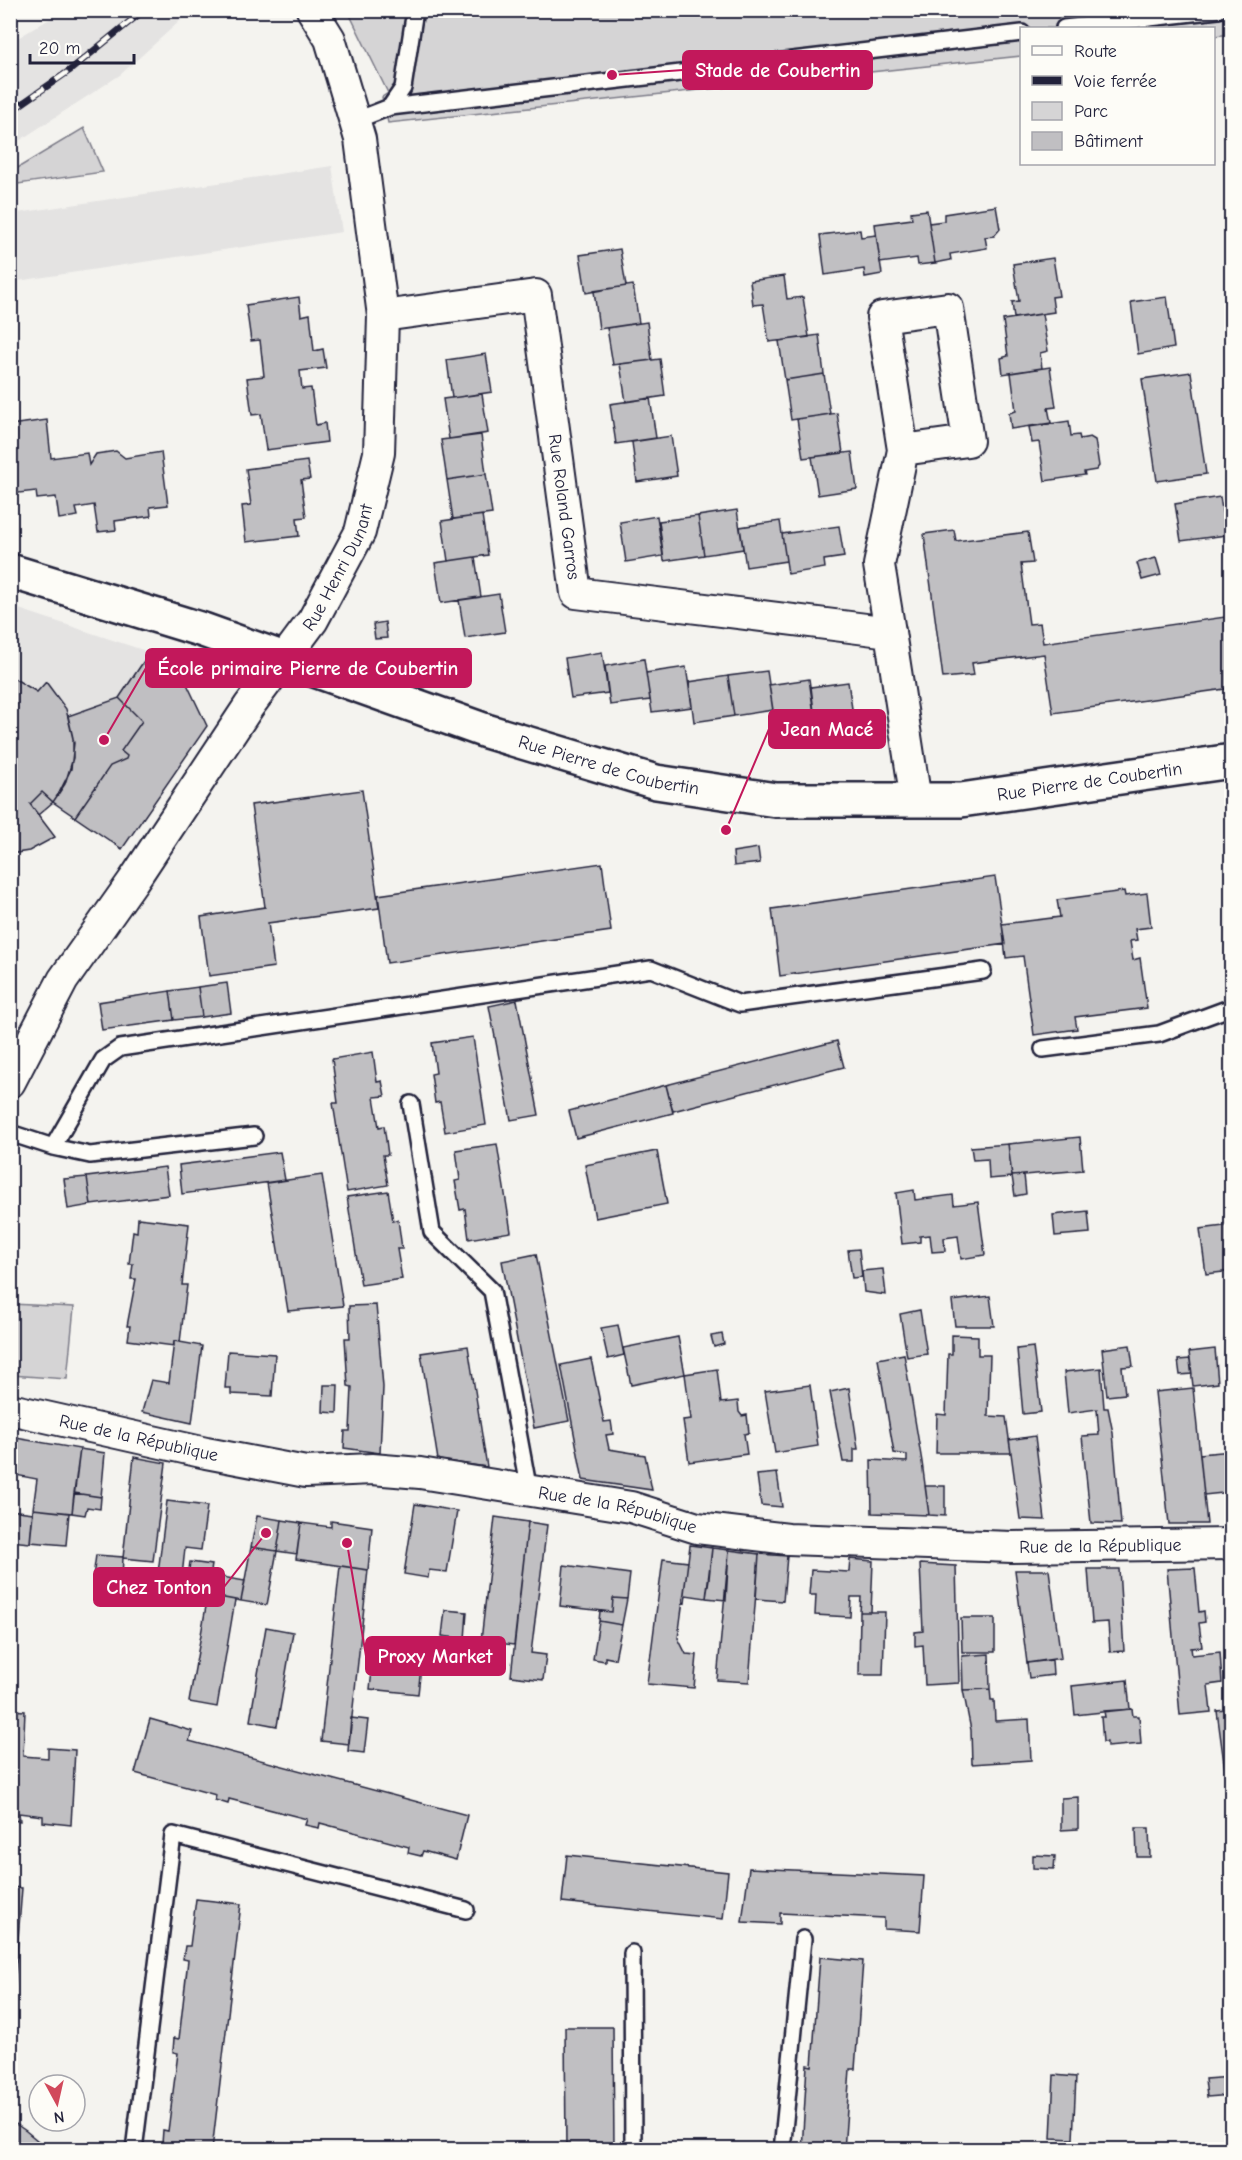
<svg xmlns="http://www.w3.org/2000/svg" width="1242" height="2160" font-family="'Comic Neue',sans-serif">
<style>
.built{fill:#e4e3e2}
.green{fill:#d5d4d5;stroke:#7c7b88;stroke-width:1.5}
.building{fill:#c0bfc2;stroke:#22223b;stroke-width:1.5}
.lines{fill:none;stroke-linecap:round;stroke-linejoin:round}
.service-casing{stroke:#22223b;stroke-width:20}
.minor-casing{stroke:#22223b;stroke-width:34}
.tertiary-casing{stroke:#22223b;stroke-width:38}
.service{stroke:#fdfcf7;stroke-width:15}
.minor{stroke:#fdfcf7;stroke-width:30}
.tertiary{stroke:#fdfcf7;stroke-width:33}
.rail-casing{stroke:#22223b;stroke-width:7}
.rail{stroke:#fdfcf7;stroke-width:4.5;stroke-dasharray:14;stroke-linecap:butt}
.labels{text-anchor:middle;stroke-width:5;stroke-linejoin:round;paint-order:stroke}
.street-label{font-size:18px;fill:#22223b;stroke:#fdfcf7}
.leader{fill:none;stroke:#c2185b;stroke-width:2}
.callout-dot{fill:#c2185b;stroke:#fdfcf7;stroke-width:2}
.callout{fill:#c2185b;stroke:#c2185b;stroke-width:2}
.callout-label{font-size:20px;text-anchor:middle;font-weight:bold;fill:#fff}
</style>
<rect width="100%" height="100%" fill="#f4f3ef"/>
<filter id="ink" filterUnits="userSpaceOnUse"><feTurbulence type="fractalNoise" baseFrequency=".0167" numOctaves="2"/><feDisplacementMap in="SourceGraphic" scale="12" xChannelSelector="R" yChannelSelector="G"/><feConvolveMatrix kernelMatrix="1 2 1 2 8 2 1 2 1" color-interpolation-filters="sRGB"/></filter>
<g filter="url(#ink)">
<path class="built" d="M63,11H191L120,75L11,146V42Z
M332,166L342,232L11,282V214Z
M10,606L176,661L207,726L122,849L53,802L38,815L55,837L11,854Z"/>
<path class="green" d="M1231,10L1232,34L1214,36V28H1022L1021,56L388,123L382,97L388,93L348,11Z
M84,128L103,172L11,185V172Z
M11,1304L74,1307L67,1379L11,1375Z"/>
<path class="building" d="M996,206L1000,229L994,236L985,237L987,248L950,254L951,260L935,263L929,223L944,221V214Z
M927,210L935,263L918,265L917,258L880,263L875,224L912,219L911,212Z
M860,230L861,237L876,235L882,274L865,277L864,269L825,275L820,235Z
M620,249L626,286L586,293L580,255Z
M1053,258L1059,296L1052,297L1054,312L1014,318L1012,302L1019,301L1013,264Z
M784,276L787,299L803,297L809,337L769,342L763,304L753,305L750,281Z
M633,285L639,323L599,329L594,291Z
M299,297L301,316L310,314L314,351L323,349L326,368L300,371L302,389L311,388L316,425L325,423L327,442L266,450L261,414L252,415L247,378L264,376L260,340L251,341L246,305Z
M1167,297L1174,348L1138,354L1131,302Z
M1042,314L1048,351L1040,353L1042,368L1003,374L1001,358L1008,356L1003,320Z
M647,322L652,360L613,365L607,328Z
M819,335L824,374L785,380L779,341Z
M486,354L492,392L452,398L447,360Z
M660,359L665,396L626,402L620,364Z
M1050,367L1056,407L1048,408L1051,423L1011,429L1009,413L1016,411L1011,373Z
M1191,372L1206,474L1157,481L1142,379Z
M824,374L830,414L791,420L785,380Z
M482,394L488,433L449,439L443,399Z
M650,398L656,438L616,444L610,404Z
M837,413L843,453L803,458L797,419Z
M47,420L51,458L87,453L89,465L96,454L116,451L125,458L161,452L168,505L150,507L151,516L115,521L116,530L98,532L94,505L76,508L78,516L59,519L56,497L37,499L36,491L10,494V425Z
M1069,421L1071,436L1079,435L1080,439L1090,437L1095,440L1099,466L1096,470L1084,472L1085,475L1045,481L1039,442L1032,443L1029,427Z
M481,435L486,474L447,480L441,440Z
M671,436L677,476L637,482L632,442Z
M852,452L857,489L818,495L812,457Z
M307,461L310,479L301,480L306,517L297,518L299,536L246,542L242,506L251,505L246,469Z
M486,474L492,514L453,519L447,480Z
M1220,497L1226,535L1181,541L1175,504Z
M737,510L743,549L704,555L698,516Z
M482,515L488,555L448,561L442,521Z
M657,516L663,556L626,562L620,522Z
M698,516L704,555L664,561L659,521Z
M780,521L786,561L746,567L740,527Z
M839,526L844,557L824,560L825,568L788,574L782,534Z
M954,530L956,541L1028,532L1033,563L1021,564L1029,624L1040,623L1043,643L1225,617L1232,662V688L1053,713L1044,654L972,663L974,675L943,678L924,534Z
M475,557L481,597L441,603L435,563Z
M1156,558L1161,575L1142,580L1137,563Z
M499,594L505,632L465,638L459,600Z
M385,622L387,638L375,639L373,624Z
M150,652L176,661L207,726L122,849L75,817L110,766L126,759L127,756L121,751L142,721L119,698Z
M602,652L608,693L571,698L565,658Z
M644,659L650,700L610,705L605,666Z
M686,667L692,707L652,712L646,673Z
M767,671L773,710L734,716L728,676Z
M10,676L37,692L46,682L66,709L74,743L71,769L59,793L53,802L42,792L30,804L55,837L29,851L10,854Z
M728,676L734,716L694,722L689,682Z
M809,679L816,728L797,730L796,721L775,724L769,685Z
M848,682L854,722L816,728L811,687Z
M119,698L142,721L121,751L127,756L126,759L110,766L75,817L53,802L65,784L73,758V738L68,716Z
M362,790L379,908L268,923L274,967L209,976L201,917L265,907L251,805Z
M42,792L53,802L38,815L30,804Z
M758,848L760,863L734,866L733,852Z
M602,863L611,931L387,963L378,895Z
M995,877L1005,944L780,976L772,909Z
M1124,891L1125,896L1147,893L1151,927L1135,929L1137,940L1130,941L1133,960L1140,958L1147,1008L1075,1017L1077,1029L1034,1035L1023,956L1006,958L1002,924L1060,917L1057,900Z
M10,940L17,974L10,976Z
M227,983L231,1013L202,1017L198,987Z
M198,987L202,1017L174,1020L170,991Z
M170,991L174,1020L102,1030L98,1002Z
M517,1000L539,1115L511,1120L489,1006Z
M473,1037L486,1125L445,1132L440,1102L435,1103L433,1088L431,1074L436,1073L432,1043Z
M837,1041L844,1067L673,1111L666,1085Z
M373,1052L377,1082L382,1081L385,1096L374,1097L379,1127L384,1126L386,1140L388,1155H383L388,1185L347,1192L333,1103H338L332,1059Z
M666,1085L673,1113L576,1138L569,1111Z
M1080,1137L1083,1170L1012,1176L1008,1144Z
M497,1144L511,1232L469,1239L465,1209L460,1210L455,1181L460,1180L456,1150Z
M1008,1144L1012,1177L989,1179L988,1159L973,1160L971,1147Z
M657,1151L667,1204L595,1218L585,1165Z
M280,1152L285,1180L182,1194L179,1165Z
M165,1167L169,1195L91,1205L87,1177Z
M322,1175L343,1306L288,1311L267,1183Z
M1024,1175L1026,1194L1015,1196L1012,1176Z
M87,1177L91,1205L68,1209L64,1179Z
M914,1190L915,1200L953,1195L954,1205L978,1202L985,1255L961,1259L958,1236L944,1238L945,1251L932,1252L930,1235L920,1236V1242L902,1244L896,1193Z
M388,1191L393,1221L398,1219L402,1249H397L402,1279L361,1285L347,1197Z
M1088,1211L1090,1233L1055,1236L1053,1215Z
M138,1218L189,1224L182,1285H187L180,1342L174,1341V1346L128,1340L130,1326H127L136,1279H131L133,1264H129L133,1231L137,1232Z
M1232,1225V1271L1206,1274L1200,1229Z
M859,1249L862,1277L852,1278L848,1250Z
M536,1254L569,1421L534,1428L502,1261Z
M883,1269L886,1295L864,1292L862,1271Z
M990,1296L994,1326H955L952,1301Z
M376,1305L383,1387L380,1453L344,1448L345,1431H350L352,1387L348,1386L345,1338H350L349,1306Z
M920,1310L927,1354L907,1357L900,1314Z
M618,1325L624,1355L608,1359L601,1328Z
M722,1334L724,1344L714,1347L711,1336Z
M952,1335L978,1336V1355H990L988,1416L1006,1417L1011,1453H936L937,1414L946,1415L948,1354H952Z
M678,1337L685,1374L631,1385L623,1348Z
M174,1341L202,1346L192,1423L142,1412L151,1380L169,1383Z
M1130,1345L1133,1366L1122,1367L1125,1394L1107,1396L1102,1349Z
M468,1346L487,1467L438,1460L421,1353Z
M1033,1347L1041,1412L1023,1414L1017,1349Z
M1215,1349L1218,1383L1193,1386L1189,1352Z
M228,1351L275,1354L272,1396L231,1394V1388H225Z
M904,1354L922,1462L929,1515L872,1513L871,1460L907,1462V1455L894,1453L878,1359Z
M591,1359L604,1422L611,1421L613,1434L606,1435L609,1449L645,1455L652,1490L583,1480L561,1365Z
M1190,1359L1192,1374L1180,1375L1178,1360Z
M1101,1368L1104,1408H1108L1113,1433L1121,1524L1091,1523L1082,1436L1099,1435L1097,1409L1068,1413L1064,1372Z
M717,1369L721,1403L738,1401L739,1412L742,1416L747,1415L749,1433L744,1434L747,1454L689,1462L683,1420L691,1419L685,1374Z
M324,1385H338L337,1413L323,1412Z
M810,1385L818,1446L775,1453L765,1391Z
M849,1388L858,1449H854V1462H843L830,1392Z
M1193,1388L1207,1524H1169L1155,1392Z
M1035,1436L1045,1520L1020,1519L1011,1453L1009,1440Z
M10,1437L80,1449L72,1513L33,1509L37,1479L10,1474Z
M80,1449L105,1453L101,1497L74,1493Z
M1232,1451V1492L1204,1495L1200,1454Z
M134,1457L166,1463L153,1561L123,1558Z
M777,1473L782,1507L761,1505L757,1475Z
M925,1486H945V1516L929,1515Z
M74,1493L101,1497L100,1509L87,1507L85,1515L72,1513Z
M167,1501L207,1506L201,1550L185,1548L182,1576L158,1573Z
M415,1504L457,1511L447,1572L429,1570L428,1578L404,1574Z
M33,1509L69,1513L66,1545L30,1542Z
M10,1510L33,1513L30,1543L10,1541Z
M257,1516L282,1520L277,1551L251,1547Z
M495,1517L528,1522L514,1645L481,1641Z
M282,1520L301,1523L297,1554L277,1551Z
M331,1521L372,1527L368,1570L296,1559L301,1523L331,1527Z
M528,1522L547,1525L531,1653L546,1655L543,1680L511,1676Z
M690,1545L712,1548L709,1579L706,1598L686,1595L685,1603L683,1602Z
M251,1547L277,1551L267,1605L241,1601Z
M712,1548L729,1550L726,1600L706,1598Z
M729,1550L759,1554L749,1682L717,1680Z
M759,1554L787,1556L783,1601L756,1599Z
M96,1555L123,1557L122,1579L93,1577Z
M663,1559L688,1562L678,1638L686,1654L697,1655L694,1688L647,1684Z
M850,1559L873,1561L871,1612H860L861,1597H851L850,1617L815,1615L816,1595H809L811,1570L849,1572Z
M190,1562L212,1565L206,1600L185,1597Z
M920,1564L956,1566L959,1683L925,1685L923,1645L915,1646V1632L923,1631Z
M564,1565L630,1574L627,1599L613,1598L612,1612L560,1606Z
M340,1566L368,1570L349,1744L321,1741Z
M1195,1568L1199,1612L1204,1611L1205,1622L1199,1623L1202,1647L1191,1648L1192,1655L1220,1652L1222,1683L1208,1685L1211,1712L1180,1715L1167,1569Z
M1088,1569H1119L1124,1651L1110,1652L1108,1622L1092,1623Z
M1015,1570H1049L1061,1658L1027,1663Z
M211,1575L245,1581L241,1601L208,1595Z
M208,1595L235,1600L217,1707L189,1702Z
M613,1598L627,1599L622,1625L599,1621L600,1611L612,1612Z
M445,1610L467,1612L465,1639L442,1636Z
M860,1612H885L883,1675H859Z
M961,1618H995V1652H962Z
M599,1621L622,1625L615,1659L605,1657V1661L593,1659Z
M266,1627L293,1632L277,1726L250,1721Z
M375,1644L423,1649L418,1694L370,1689Z
M989,1654L990,1689L963,1690L962,1656Z
M1052,1660L1053,1675L1029,1678L1027,1663Z
M1127,1680L1130,1709L1075,1715L1072,1686Z
M990,1689L991,1700H994L995,1721L1029,1719L1031,1760L972,1764L971,1730L963,1690Z
M1132,1709L1133,1716H1139L1141,1744L1107,1747V1742H1103L1101,1717H1105L1104,1711Z
M10,1710L25,1711L23,1756L48,1758V1748L75,1750L71,1825L43,1822V1816L19,1813L20,1821L10,1820Z
M1226,1710L1232,1778H1226L1217,1711Z
M351,1718L368,1720L364,1753L348,1751Z
M150,1719L192,1731L189,1741L467,1815L456,1860L423,1851L421,1856L408,1853L409,1847L320,1823L319,1828L305,1825L307,1819L229,1799L228,1804L215,1800L216,1795L135,1773Z
M1078,1797V1829L1061,1830V1798Z
M1136,1828H1149L1150,1857H1137Z
M567,1855L728,1872L723,1919L562,1902Z
M1033,1855L1055,1856L1054,1869L1033,1868Z
M749,1868L924,1876L920,1931L884,1929V1918L780,1913V1924L742,1922Z
M10,1887L22,1888L12,2016H10Z
M196,1899L241,1904L212,2150H166L167,2145L162,2144L163,2130L168,2131L178,2053L173,2052L174,2038L179,2039L188,1960L183,1959L185,1946H190Z
M820,1957L863,1961L855,2069H850L844,2150H802L807,2065L812,2066Z
M565,2027H613L614,2150H566Z
M1054,2075L1076,2077L1073,2139L1051,2138Z
M1232,2077V2095L1207,2097L1205,2079Z
M10,2120L26,2131L49,2150H10Z"/>
<g class="lines">
<defs>
<path id="service" d="M1064,28L1218,10
M390,107L1022,33
M354,121L390,107L403,88L415,10
M1043,1049L1159,1034L1232,1007
M411,1104L432,1232L492,1291L529,1491
M10,1133L53,1147L90,1155L254,1136
M53,1147L103,1060L120,1048L651,969L740,1004L983,971
M632,1953L633,2150
M134,2150L173,1835L466,1910
M782,2150L803,1939"/>
<g id="minor">
<path id="s1" d="M383,316L536,295L576,593L890,632L916,801"/>
<path d="M890,632L879,565L903,450L968,441L948,308L882,317L903,450"/>
<path id="s2" d="M10,1082L63,980L133,881L249,706L313,620L360,532L379,453L383,316L360,139L330,39L312,10"/>
<path id="s3" d="M10,1409L206,1453L306,1472L372,1469L420,1473L631,1507L697,1528L788,1539L1012,1547L1232,1544"/>
</g>
<g id="tertiary">
<path id="s4" d="M10,571L203,630L486,731L656,782L776,800H961L1232,761"/>
</g>
</defs>
<use href="#service" class="service-casing"/>
<use href="#minor" class="minor-casing"/>
<use href="#tertiary" class="tertiary-casing"/>
<use href="#service" class="service"/>
<use href="#minor" class="minor"/>
<use href="#tertiary" class="tertiary"/>
<defs>
<path id="rail" d="M10,112L69,71L144,10"/>
</defs>
<use href="#rail" class="rail-casing"/>
<use href="#rail" class="rail"/>
</g>
</g>
<g class="labels">
<g class="street-label">
<text dy="6" stroke="none"><textPath href="#s1" startOffset="368">Rue Roland Garros</textPath></text>
<text dy="6" stroke="none"><textPath href="#s2" startOffset="612">Rue Henri Dunant</textPath></text>
<text dy="6" stroke="none"><textPath href="#s4" startOffset="630">Rue Pierre de Coubertin</textPath></text>
<text dy="6" stroke="none"><textPath href="#s4" startOffset="1116">Rue Pierre de Coubertin</textPath></text>
<text dy="6" stroke="none"><textPath href="#s3" startOffset="132">Rue de la République</textPath></text>
<text dy="6" stroke="none"><textPath href="#s3" startOffset="618">Rue de la République</textPath></text>
<text dy="6" stroke="none"><textPath href="#s3" startOffset="1104">Rue de la République</textPath></text>
</g>
</g>
<path class="leader" d="M612 75L683 70M104 740L146 668M726 830L769 729M266 1533L224 1587M347 1543L366 1656"/>
<g class="callout-dot">
<circle cx="612" cy="75" r="6"/>
<circle cx="104" cy="740" r="6"/>
<circle cx="726" cy="830" r="6"/>
<circle cx="266" cy="1533" r="6"/>
<circle cx="347" cy="1543" r="6"/>
</g>
<g class="callout">
<rect x="683" y="51" width="189" height="38" rx="6"/>
<rect x="146" y="649" width="325" height="38" rx="6"/>
<rect x="769" y="710" width="116" height="38" rx="6"/>
<rect x="94" y="1568" width="130" height="38" rx="6"/>
<rect x="366" y="1637" width="139" height="38" rx="6"/>
</g>
<g class="callout-label">
<text x="778" y="77">Stade de Coubertin</text>
<text x="308" y="675">École primaire Pierre de Coubertin</text>
<text x="827" y="736">Jean Macé</text>
<text x="159" y="1594">Chez Tonton</text>
<text x="435" y="1663">Proxy Market</text>
</g>
<rect width="1242" height="2160" fill="none" stroke="#fdfcf7" stroke-width="36"/>
<rect x="18" y="18" width="1206" height="2124" fill="none" stroke="#22223b" stroke-width="2" filter="url(#ink)"/>
<rect x="1020" y="27" width="195" height="138" fill="#fdfcf7" stroke="#a5a5ac" stroke-width="1.5"/>
<rect x="1032" y="46" width="30" height="9" fill="#fdfcf7" stroke="#a5a5ac" stroke-width="1.5"/>
<text x="1074" y="57" font-size="18" fill="#22223b">Route</text>
<rect x="1032" y="76" width="30" height="9" fill="#22223b" stroke="#a5a5ac" stroke-width="1.5"/>
<text x="1074" y="87" font-size="18" fill="#22223b">Voie ferrée</text>
<rect x="1032" y="102" width="30" height="18" fill="#d5d4d5" stroke="#a5a5ac" stroke-width="1.5"/>
<text x="1074" y="117" font-size="18" fill="#22223b">Parc</text>
<rect x="1032" y="132" width="30" height="18" fill="#c0bfc2" stroke="#a5a5ac" stroke-width="1.5"/>
<text x="1074" y="147" font-size="18" fill="#22223b">Bâtiment</text>
<g transform="translate(57 2103) rotate(172)"><circle r="28" fill="#fdfcf7" stroke="#a5a5ac" stroke-width="1.5"/>
<path d="M0-4.5L10 22L0 15L-10 22Z" fill="#d1495b"/>
<text y="-9" font-size="16" font-weight="bold" text-anchor="middle" fill="#22223b">N</text>
</g>
<path d="M30 54v9h104v-9" fill="none" stroke="#22223b" stroke-width="3"/>
<text x="39" y="54" font-size="18" fill="#22223b" stroke="#fdfcf7" stroke-width="4.5" paint-order="stroke">20 m</text>
</svg>
